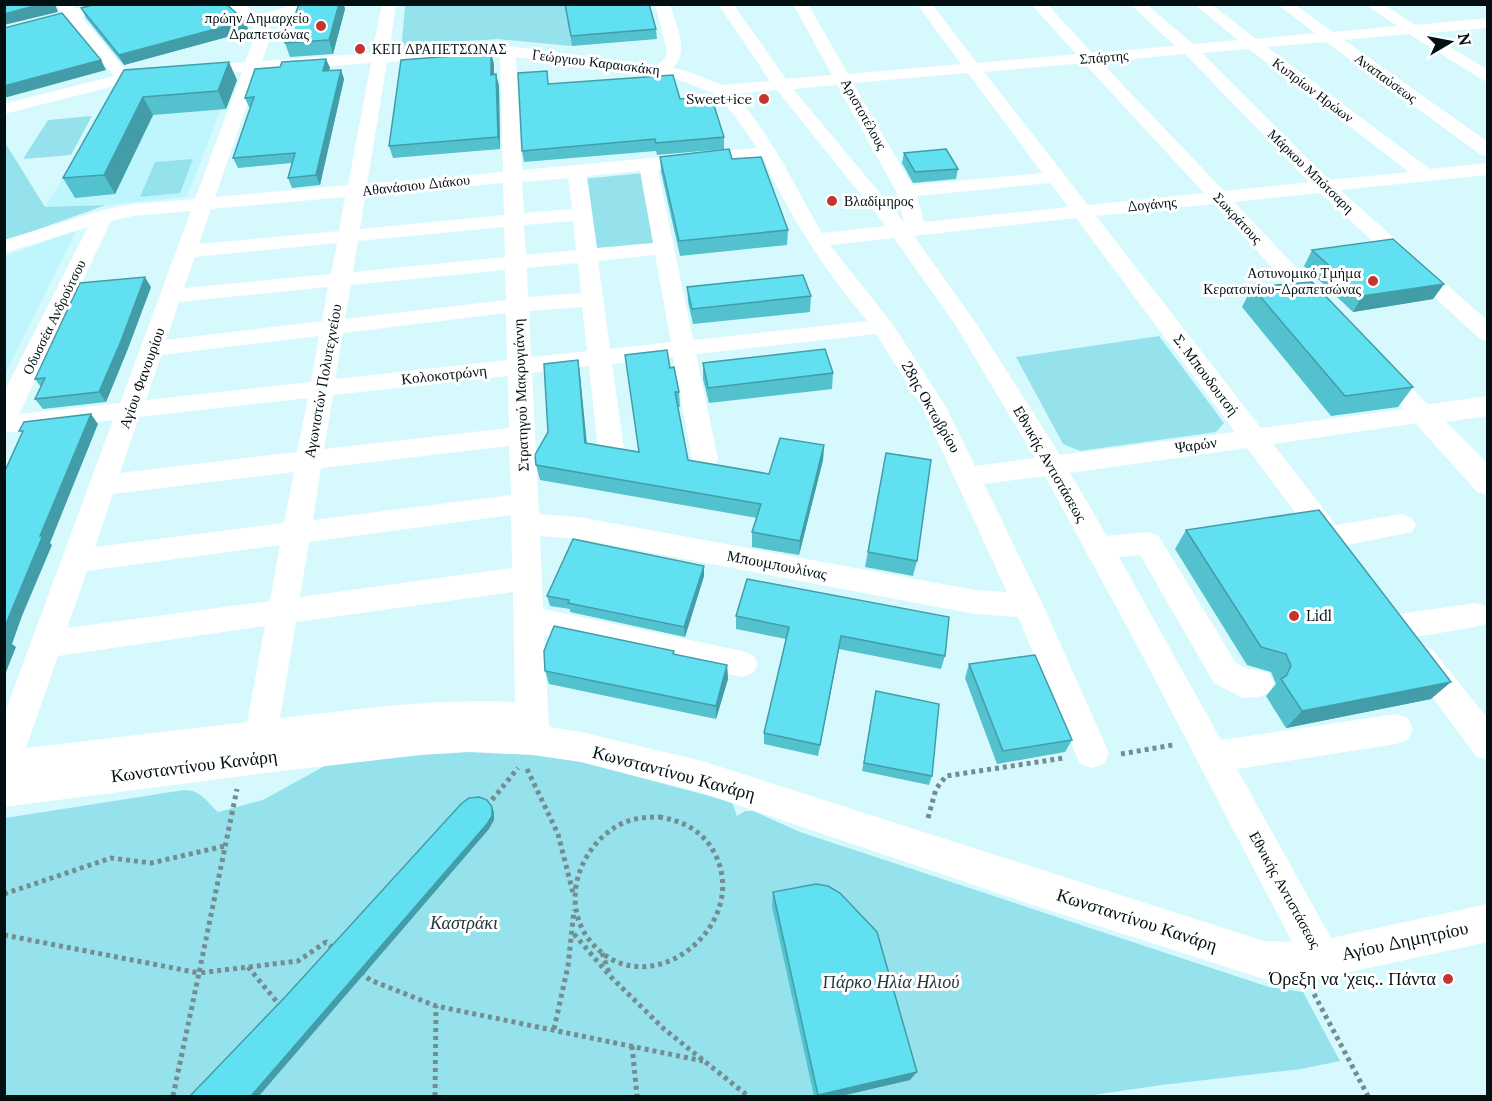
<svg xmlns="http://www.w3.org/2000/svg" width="1492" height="1101" font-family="Lora,serif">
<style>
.built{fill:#bff5fc}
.green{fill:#96e2ec}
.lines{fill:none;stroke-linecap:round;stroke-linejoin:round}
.path{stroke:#748d91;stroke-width:5;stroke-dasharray:4 4;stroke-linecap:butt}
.minor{fill:#fff;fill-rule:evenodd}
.major{fill:#fff;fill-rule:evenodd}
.wall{fill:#53c1ce}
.shaded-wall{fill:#439da8}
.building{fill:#60e0f0;stroke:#439da8;stroke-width:1.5}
.poi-dot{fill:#c43531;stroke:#fff;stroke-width:2}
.labels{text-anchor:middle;stroke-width:6;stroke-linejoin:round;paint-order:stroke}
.far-poi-label{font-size:14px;fill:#021012;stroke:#fff;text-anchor:end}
.far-street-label{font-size:14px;fill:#021012;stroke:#fff}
.street-label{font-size:15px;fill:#021012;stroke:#fff}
.poi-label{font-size:15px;fill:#021012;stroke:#fff;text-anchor:start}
.near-street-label{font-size:18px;fill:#021012;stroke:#fff}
.near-park-label{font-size:18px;font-style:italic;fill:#21383a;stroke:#fff}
.near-poi-label{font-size:18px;fill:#021012;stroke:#fff;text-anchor:end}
</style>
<rect width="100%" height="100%" fill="#d6f9fe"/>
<path class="built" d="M232,80L187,197L106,205L45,207L119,89Z
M76,231L5,374V256Z"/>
<path class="green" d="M405,5H565L572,46L498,39L406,45L402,44V41Z
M92,116L71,155L23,159L48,120Z
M4,141L45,207L106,205L5,241Z
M193,159L180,193L140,197L155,162Z
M644,173L659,245L590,252L582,179Z
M1159,336L1224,423L1216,432L1080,451L1063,444L1016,357Z
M429,748L548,753L732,802L737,816L745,811H753L800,832L1269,987L1303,992L1340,1061L1301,1069L1162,1085L1086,1096H5V818L184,790C201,790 206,801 218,812L263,800L339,758Z"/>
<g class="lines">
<path class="path" d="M1121,754L1173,745
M527,769L558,834L573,893
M487,806L518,768
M659,817C684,821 705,832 716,856C750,929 646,1008 591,942C558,903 580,843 623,823C634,818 647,817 659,817Z
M928,818L936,789L946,776L1064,758
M4,894L111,858L151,863L225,846
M574,934L610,976L664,1029L748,1096
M4,935L199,973L237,789
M602,953L609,972
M248,967L282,1008
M361,972L370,980L436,1006L703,1061
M1314,994L1368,1096
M554,1029L568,966L574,910
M632,1046L637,1096
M173,1096L199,973L298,961L326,942L333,948
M435,1096L436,1006"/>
<path class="minor" d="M56,4H71L75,9L95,4H122L120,7L82,17L128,73L245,62L256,33L254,28L228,4H245L258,16L295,4H319L317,7L266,23L272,33L262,61L372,53L382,4H396L389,52L480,45L508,46L657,66L665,58L667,51L655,4H670C676,26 690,51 673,68L686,71L723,85L770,81L718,4H733L786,79L832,75L793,4H808L848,74L961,64L917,4H932L977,63L1076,54L1031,4H1047L1092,53L1175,46L1130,4H1146L1193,44L1238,40L1194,4H1211L1256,39L1315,33L1277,4H1294L1333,32L1397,26L1365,4H1383L1415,25L1488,18V28L1428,33L1488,70V83L1409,34L1344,40L1488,142V156L1481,155L1326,42L1267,47L1430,169L1488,163V175L1340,190L1488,321V341L1480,339L1320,193L1234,202L1333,306L1336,311L1333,316L1325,318L1317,316L1214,204L1096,216L1261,428L1403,409L1367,368L1371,362L1379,360L1387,362L1432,409L1436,415L1432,421L1273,444L1336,525L1402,514L1412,518L1416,525L1412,532L1347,545L1344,551L1334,554L1324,551L1247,448L1070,473L1107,536L1148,532L1158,535L1236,663C1247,670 1257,669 1269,673L1274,683L1269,693L1258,697L1243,698L1214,683L1140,555L1119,557L1221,740L1396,714L1408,718L1413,729L1408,740L1396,744L1237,769L1331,938L1488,904V942L1322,978L1297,981L1264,979L1030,904L702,793L581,762L533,755L469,752L420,755L257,774L4,807V715L113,420L4,433V392L88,227L4,253V240L103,210L133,204L195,199L242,72L139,80L4,114V104L114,76L68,20L4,37V27L62,13ZM1249,49L1409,172L1329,180L1202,53ZM1185,54L1309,182L1224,191L1101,62ZM480,55H500L503,172L367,184L387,62ZM516,57L677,79L715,94L735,116L757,148L522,170ZM371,63L348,185L215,197L259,71ZM1084,63L1204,193L1088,205L984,72ZM968,73L1042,173L912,185L853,83ZM837,85L896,191L904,222L793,89ZM777,90L886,226L822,233C794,185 772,135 734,94ZM763,158C792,220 823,268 867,321L693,340L658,170ZM640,171L653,243L597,248L587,176ZM568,178L572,209L524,213L522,182ZM503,183L504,215L360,229L365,196ZM1050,183L1068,207L924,222L917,196ZM345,197L339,231L199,244L211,209ZM191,211L120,403L19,414L111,221L133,216ZM1076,218L1235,432L1060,455L978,326L914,236ZM573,221L576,250L526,255L524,225ZM504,227L505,257L353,272L358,241ZM894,238L956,326L1035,458L975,466L946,407L894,326L830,245ZM337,243L331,274L184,288L195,257ZM655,255L671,342L610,349L598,261ZM578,263L581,293L528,297L527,268ZM505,270L506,300L345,319L351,285ZM328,287L322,321L166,340L179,302ZM582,307L587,351L531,357L529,311ZM506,313L507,360L335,379L343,333ZM876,334L922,407L1007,592L975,590L579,517L539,514L532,373L589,366L598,449L602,455L611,458L620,455L624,449L612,364L673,357L692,459L696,466L705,468L714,466L718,459L696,354ZM319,336L311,382L146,400L161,355ZM508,376L509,428L324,449L333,395ZM308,398L297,452L120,473L139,417ZM509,446L511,495L313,520L321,468ZM294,472L284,523L95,547L113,494ZM1045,476L1139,649L1292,942L1264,941L702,761L581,732L549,727L544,635L742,677L753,673L758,664L753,655L742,651L543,609L540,536L579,539L975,614L1018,617L1080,764L1092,768L1104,764L1109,753L1043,605L984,484ZM511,515L512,568L300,597L309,542ZM280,545L270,601L67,628L87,571ZM513,592L515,702C436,698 359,709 280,718L296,622ZM265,626L247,722L26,748L58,656Z
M1475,603L1486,606L1488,610L1486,624L1475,627L1398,640L1387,636L1383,627L1387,618L1398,614Z
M1421,645L1432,649L1488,719V760L1476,756L1410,667L1405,658L1410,649Z"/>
<path class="major" d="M1488,396V416L1446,422L1488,464V495L1477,492L1408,415L1413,408L1423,405Z"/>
</g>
<path class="wall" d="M565,4L656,29L657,39L572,46Z
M81,8L249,31L124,65L86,18Z
M345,9L333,54L290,57L285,43Z
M326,59L330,68L329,70H341L344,79L320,185L292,188L288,178L292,163L238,168L233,158L250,107H249L245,98Z
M494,64V75L496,74L499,86L500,149L393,158L389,146Z
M124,70L237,80L226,109L153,115L115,194L75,198L63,178Z
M680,99L724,137V149L657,155L656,151L524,162L522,151Z
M904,153L958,169L956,179L913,183L902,163Z
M660,157L732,159L788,230L787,245L680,256L661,172Z
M1312,250L1444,284L1433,299L1353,312L1304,266Z
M151,287L127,351L106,402L43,409L35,399L41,387L35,379Z
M687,287L811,296L810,312L693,324L688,302Z
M1252,287L1413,387L1398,407L1331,416L1242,307Z
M578,360L580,375L587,444L639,452L670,368L679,392L680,407H677L688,460L769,474L824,445L823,460L799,555L752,547V532L757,518L540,480L536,465L548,432Z
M703,363L833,373L832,389L709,403L703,379Z
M886,453L917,561L913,576L865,567Z
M1186,530L1431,699L1286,728L1266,696L1276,684L1271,672L1247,665L1175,549Z
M704,566V576L685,637L570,612V609L550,606L547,596Z
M736,616L945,656L941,669L839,649L818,756L764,744V733L786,639L736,629Z
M674,651V655L727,665L728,679L716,719L549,684L545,671Z
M969,664L1072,740L1065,752L997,764L965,678Z
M876,691L932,776L929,785L862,771Z
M773,892L910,1080L841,1096H814L772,906Z"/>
<path class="shaded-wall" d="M42,4H55L58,12L4,25V14Z
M339,4H344L345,9L333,54L329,40Z
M245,21L249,31L124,65L119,55Z
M491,53L494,64V86L491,75Z
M326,59L330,68L326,80L323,71Z
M101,60L106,70L4,98V86Z
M229,62L237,80L226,109L218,91Z
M341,70L344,79L320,185L316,175Z
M496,74L499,86L500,149L498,137Z
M143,97L153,115L115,194L104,175Z
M145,277L151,287L127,351L106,402L99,392Z
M1444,284L1433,299L1353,312L1362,296Z
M578,360L580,375L588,458L585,443Z
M91,414L98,424L50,543L52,545L22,616L12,644L16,647L4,677V629L40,536Z
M824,445L823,460L799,555L800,541Z
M704,566V576L685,637L684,627Z
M841,636L839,649L818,756L820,745Z
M727,665L728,679L716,719V706Z
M1451,682L1431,699L1286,728L1302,711Z
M492,807L494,812V820L489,829L259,1096H251Z
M917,1072L910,1080L841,1096H817L818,1095Z"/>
<path class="building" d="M4,4H42L4,14Z
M96,4H226L245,21L119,55L81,8Z
M299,4H339L329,40L285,43Z
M565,4H649L656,29L571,36Z
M62,13L101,60L4,86V28Z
M491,53V75L496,74L498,137L389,146L401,60Z
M326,59L323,71L341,70L316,175L288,178L295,153L233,158L254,97L245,98L255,69L280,67L282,62Z
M229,62L218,91L143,97L104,175L63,178L124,70Z
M547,71L548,84L673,75L680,99L711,96L724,137L656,143L655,139L522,151L518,73Z
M729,149L732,159L761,157L788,230L679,241L660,157Z
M946,149L958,169L915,172L904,153Z
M1393,239L1444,284L1362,296L1312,250Z
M803,275L811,296L692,309L687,287Z
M145,277L121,341L99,392L35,399L45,378L35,379L80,283Z
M1312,282L1413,387L1345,396L1252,287Z
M825,349L833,373L708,388L703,363Z
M667,350L670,368L674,367L679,392H675L688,460L769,474L780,438L824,445L800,541L752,532L761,504L536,465L535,455L548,432L544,364L578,360L585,443L639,452L625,355Z
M91,414L40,536L43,535L13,607L4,629V473L23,431H19L24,422Z
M886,453L931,460L917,561L868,552Z
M1319,510L1451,682L1302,711L1281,679L1286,676L1291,666L1286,654L1261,647L1186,530Z
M573,539L704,566L684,627L568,603L569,600L547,596Z
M747,579L949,617L945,656L841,636L820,745L764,733L789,627L736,616Z
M554,626L674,651L673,654L727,665L716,706L545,671L544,651Z
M1035,655L1072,740L1003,751L969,664Z
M876,691L939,704L932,776L864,763Z
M479,797L487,800L492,807V816L487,824L251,1096H190L286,996L461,804L469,798Z
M816,884L828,886L840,893L877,932L917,1072L818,1095L773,892Z"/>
<g class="poi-dot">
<circle cx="321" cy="26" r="6"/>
<circle cx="360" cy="49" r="6"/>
<circle cx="764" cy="99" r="6"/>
<circle cx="832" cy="201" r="6"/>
<circle cx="1373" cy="281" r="6"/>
<circle cx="1294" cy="616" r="6"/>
<circle cx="1448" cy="979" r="6"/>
</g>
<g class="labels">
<g class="far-poi-label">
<text x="309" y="23">πρώην Δημαρχείο<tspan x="309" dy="16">Δραπετσώνας</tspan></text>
<text x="372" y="54" text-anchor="start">ΚΕΠ ΔΡΑΠΕΤΣΩΝΑΣ</text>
<text x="752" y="104">Sweet+ice</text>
<text x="844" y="206" text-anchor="start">Βλαδίμηρος</text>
<text x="1361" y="278">Αστυνομικό Τμήμα<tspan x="1361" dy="16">Κερατσινίου-Δραπετσώνας</tspan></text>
</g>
<g class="far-street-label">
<text transform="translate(1104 57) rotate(-5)" y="5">Σπάρτης</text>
<text transform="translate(596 62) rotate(7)" y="5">Γεώργιου Καραισκάκη</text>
<text transform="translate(1386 78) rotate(36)" y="5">Αναπαύσεως</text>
<text transform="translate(1313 90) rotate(37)" y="5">Κυπρίων Ηρώων</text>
<text transform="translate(864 114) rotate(61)" y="5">Αριστοτέλους</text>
<text transform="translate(1311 171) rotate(44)" y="5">Μάρκου Μπότσαρη</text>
<text transform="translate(416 185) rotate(-6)" y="5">Αθανάσιου Διάκου</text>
<text transform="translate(1152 204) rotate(-6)" y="5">Δογάνης</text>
<text transform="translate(1238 218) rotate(47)" y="5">Σωκράτους</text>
<text transform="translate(54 317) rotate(-64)" y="5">Οδυσσέα Ανδρούτσου</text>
</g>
<g class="street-label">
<text transform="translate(444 375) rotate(-6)" y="5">Κολοκοτρώνη</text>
<text transform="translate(1206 375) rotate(53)" y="5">Σ. Μπουδουτσή</text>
<text transform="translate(142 378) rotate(-70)" y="5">Αγίου Φανουρίου</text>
<text transform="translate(323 381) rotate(-80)" y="5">Αγωνιστών Πολυτεχνείου</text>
<text transform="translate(521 395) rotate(-92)" y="5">Στρατηγού Μακρυγιάννη</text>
<text transform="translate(931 407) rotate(60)" y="5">28ης Οκτωβρίου</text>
<text transform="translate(1196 445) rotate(-8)" y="5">Ψαρών</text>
<text transform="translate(1050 464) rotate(60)" y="5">Εθνικής Αντιστάσεως</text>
<text transform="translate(777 565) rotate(11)" y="5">Μπουμπουλίνας</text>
<text transform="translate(1285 890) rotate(61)" y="5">Εθνικής Αντιστάσεως</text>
</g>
<g class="poi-label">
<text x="1306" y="621">Lidl</text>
</g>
<g class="near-street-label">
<text transform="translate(194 766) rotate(-7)" y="6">Κωνσταντίνου Κανάρη</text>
<text transform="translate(674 773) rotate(15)" y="6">Κωνσταντίνου Κανάρη</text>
<text transform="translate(1137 920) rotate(18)" y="6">Κωνσταντίνου Κανάρη</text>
<text transform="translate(1405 941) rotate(-12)" y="6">Αγίου Δημητρίου</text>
</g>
<g class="near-park-label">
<text x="464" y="929">Καστράκι</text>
<text x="891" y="988">Πάρκο Ηλία Ηλιού</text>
</g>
<g class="near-poi-label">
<text x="1436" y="985">Όρεξη να 'χεις.. Πάντα</text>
</g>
</g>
<rect width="1492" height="1101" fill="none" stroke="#021012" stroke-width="12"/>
<g transform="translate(1450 42) rotate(80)" stroke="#ffffff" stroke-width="4.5" paint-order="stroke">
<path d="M0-4.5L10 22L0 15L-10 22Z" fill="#021012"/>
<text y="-9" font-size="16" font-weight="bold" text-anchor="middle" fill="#021012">N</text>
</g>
</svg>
